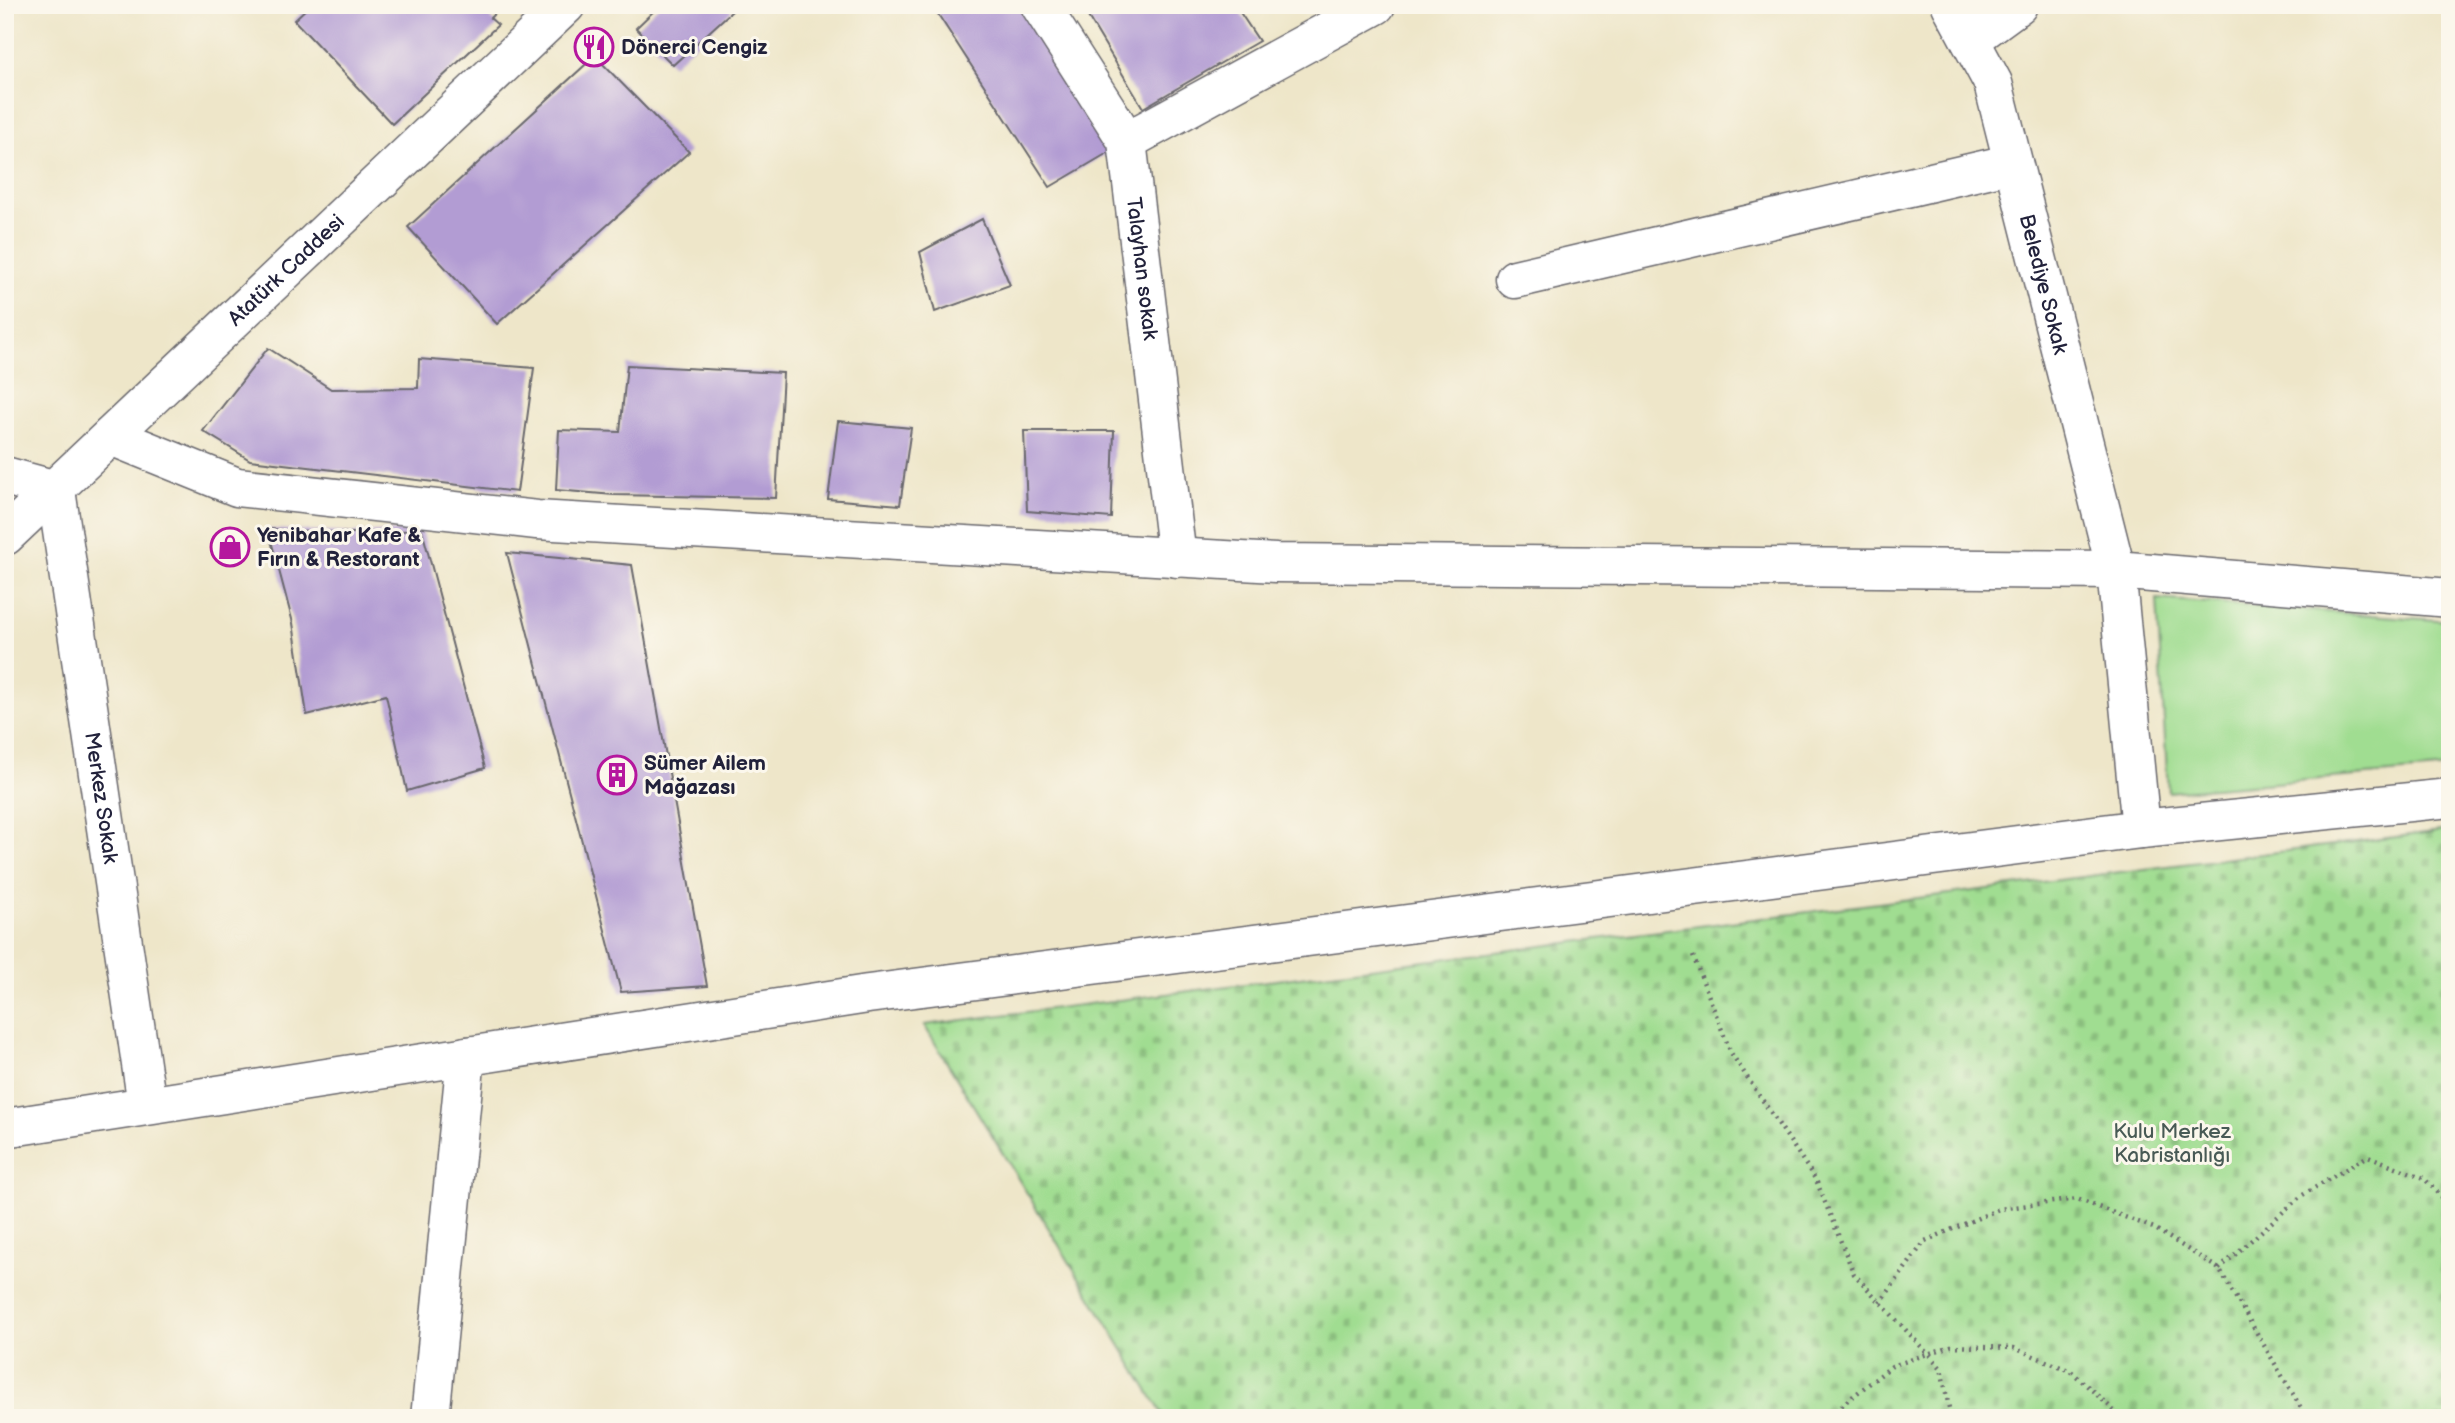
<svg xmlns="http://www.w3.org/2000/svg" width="2455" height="1423" font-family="'Balsamiq Sans',sans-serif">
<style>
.green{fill:#a0dd91;stroke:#618066;stroke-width:2}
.cemetery{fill:url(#cemetery-stones);stroke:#618066;stroke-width:2}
.building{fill:#b29cd3}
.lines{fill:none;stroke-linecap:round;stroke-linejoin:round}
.street-casing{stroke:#69676d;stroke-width:41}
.secondary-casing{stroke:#69676d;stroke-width:41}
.path{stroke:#69676d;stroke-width:4.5;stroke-dasharray:2 5;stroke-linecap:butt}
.street{stroke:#fff;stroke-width:38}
.secondary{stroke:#fff;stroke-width:38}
.labels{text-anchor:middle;stroke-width:6;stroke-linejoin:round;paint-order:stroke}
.poi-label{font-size:21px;font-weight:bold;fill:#22223b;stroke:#fbf7ec;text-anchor:start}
.street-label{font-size:21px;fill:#22223b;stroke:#fbf7ec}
.park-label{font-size:21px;fill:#485a55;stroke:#fbf7ec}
</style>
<defs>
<pattern id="cemetery-stones" width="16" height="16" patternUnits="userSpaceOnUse" patternTransform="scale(1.75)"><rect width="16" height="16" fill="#a0dd91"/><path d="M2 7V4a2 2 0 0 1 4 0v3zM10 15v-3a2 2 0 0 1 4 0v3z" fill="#8abd7e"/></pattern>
</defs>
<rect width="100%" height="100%" fill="#fbf7ec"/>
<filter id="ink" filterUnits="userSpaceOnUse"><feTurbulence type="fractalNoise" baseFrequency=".0143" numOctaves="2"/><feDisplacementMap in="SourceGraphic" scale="14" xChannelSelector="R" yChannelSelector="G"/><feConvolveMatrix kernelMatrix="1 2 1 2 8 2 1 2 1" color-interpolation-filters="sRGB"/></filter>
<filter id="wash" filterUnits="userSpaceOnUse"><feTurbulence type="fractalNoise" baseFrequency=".00686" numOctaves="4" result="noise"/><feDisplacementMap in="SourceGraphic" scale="28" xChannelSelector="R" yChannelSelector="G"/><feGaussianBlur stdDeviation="1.57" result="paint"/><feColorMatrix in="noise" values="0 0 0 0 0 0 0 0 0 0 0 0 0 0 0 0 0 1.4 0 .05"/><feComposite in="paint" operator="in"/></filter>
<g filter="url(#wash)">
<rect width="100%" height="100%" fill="#eee6c9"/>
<path class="green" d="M2157,599L2450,621V768L2168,792Z"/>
<path class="cemetery" d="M2450,830V1418H1165L924,1025Z"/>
<g id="blocks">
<path class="building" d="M310,5H503L490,18L498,25L392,124L294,20Z
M660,5H725L732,11L673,65L636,28Z
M932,5H1018L1111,151L1050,187Z
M1081,5H1235L1259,41L1143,108Z
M595,56L689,152L497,324L408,227Z
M982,219L1010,285L935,312L920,252Z
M268,348L331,389L418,388L419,359L534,368L517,492L250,460L203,431Z
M627,365L783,373L776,498L614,495L556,490L559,430L620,432Z
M838,421L911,428L900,505L828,499Z
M1024,431H1114L1111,518L1027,511Z
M268,529L352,533L422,530L485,768L407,791L386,695L307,715L293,623Z
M507,553L632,565L707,986L621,992Z"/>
</g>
</g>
<g filter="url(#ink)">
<use href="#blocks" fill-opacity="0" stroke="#69676d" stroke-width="2"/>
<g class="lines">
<defs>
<g id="street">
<path id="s1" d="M1040,5L1127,141L1177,558"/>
<path id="s2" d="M1951,5L1993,83L2116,570L2141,829"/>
<path d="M1970,40L2018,5"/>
<path d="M1127,141L1376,5"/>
<path d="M1515,279L2013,163"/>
<path d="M111,436L237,487L537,520L1276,563L2116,570L2450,598"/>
<path id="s3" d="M5,476L56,490L147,1105"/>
<path d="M5,1128L868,994L2141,829L2450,798"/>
<path d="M430,1418L466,1056"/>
</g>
<g id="secondary">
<path id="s4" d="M5,536L566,5"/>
</g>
</defs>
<use href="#street" class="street-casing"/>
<use href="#secondary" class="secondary-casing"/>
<path class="path" d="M1693,956L1731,1053L1816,1180L1854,1274L1941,1368L1951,1418
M2219,1269L2301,1196L2368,1156L2424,1178L2450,1207
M1880,1303L1925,1241L1999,1209L2077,1199L2154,1228L2219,1269L2307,1418
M1834,1418L1843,1404L1892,1366L1951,1346L2014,1348L2071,1371L2122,1418"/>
<use href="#street" class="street"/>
<use href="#secondary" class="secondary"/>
</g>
</g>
<defs>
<symbol id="restaurant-ring" viewBox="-11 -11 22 22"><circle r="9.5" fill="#fbf7ec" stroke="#b5179e" stroke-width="1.5"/><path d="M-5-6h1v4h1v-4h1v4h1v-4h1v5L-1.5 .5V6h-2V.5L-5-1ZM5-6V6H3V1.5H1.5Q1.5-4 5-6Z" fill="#b5179e"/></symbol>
<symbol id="shop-ring" viewBox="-11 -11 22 22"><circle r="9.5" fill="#fbf7ec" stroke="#b5179e" stroke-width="1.5"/><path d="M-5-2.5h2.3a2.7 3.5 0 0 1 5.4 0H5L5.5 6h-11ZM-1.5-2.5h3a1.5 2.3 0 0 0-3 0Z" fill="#b5179e"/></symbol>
<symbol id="building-ring" viewBox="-11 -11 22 22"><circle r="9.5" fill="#fbf7ec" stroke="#b5179e" stroke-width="1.5"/><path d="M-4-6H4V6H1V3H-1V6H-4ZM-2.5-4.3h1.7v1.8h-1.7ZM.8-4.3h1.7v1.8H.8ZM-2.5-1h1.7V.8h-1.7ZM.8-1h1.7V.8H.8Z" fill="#b5179e"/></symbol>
</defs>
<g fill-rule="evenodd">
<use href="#restaurant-ring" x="572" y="25" width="44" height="44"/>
<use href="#shop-ring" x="208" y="525" width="44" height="44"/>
<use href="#building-ring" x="595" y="753" width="44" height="44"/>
</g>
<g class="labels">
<g class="poi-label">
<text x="621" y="54">Dönerci Cengiz</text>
<text x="257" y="542">Yenibahar Kafe &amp;<tspan x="257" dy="24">Fırın &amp; Restorant</tspan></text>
<text x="644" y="770">Sümer Ailem<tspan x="644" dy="24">Mağazası</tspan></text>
</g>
<g class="street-label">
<text dy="7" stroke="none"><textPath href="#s1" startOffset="290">Talayhan sokak</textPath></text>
<text dy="7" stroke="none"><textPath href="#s4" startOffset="387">Atatürk Caddesi</textPath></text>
<text dy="7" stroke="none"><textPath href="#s2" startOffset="296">Belediye Sokak</textPath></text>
<text dy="7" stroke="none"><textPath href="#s3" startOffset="364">Merkez Sokak</textPath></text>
</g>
<g class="park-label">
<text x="2172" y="1138">Kulu Merkez<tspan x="2172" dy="24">Kabristanlığı</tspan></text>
</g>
</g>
<rect width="2455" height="1423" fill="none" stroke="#fbf7ec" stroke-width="28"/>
</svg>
